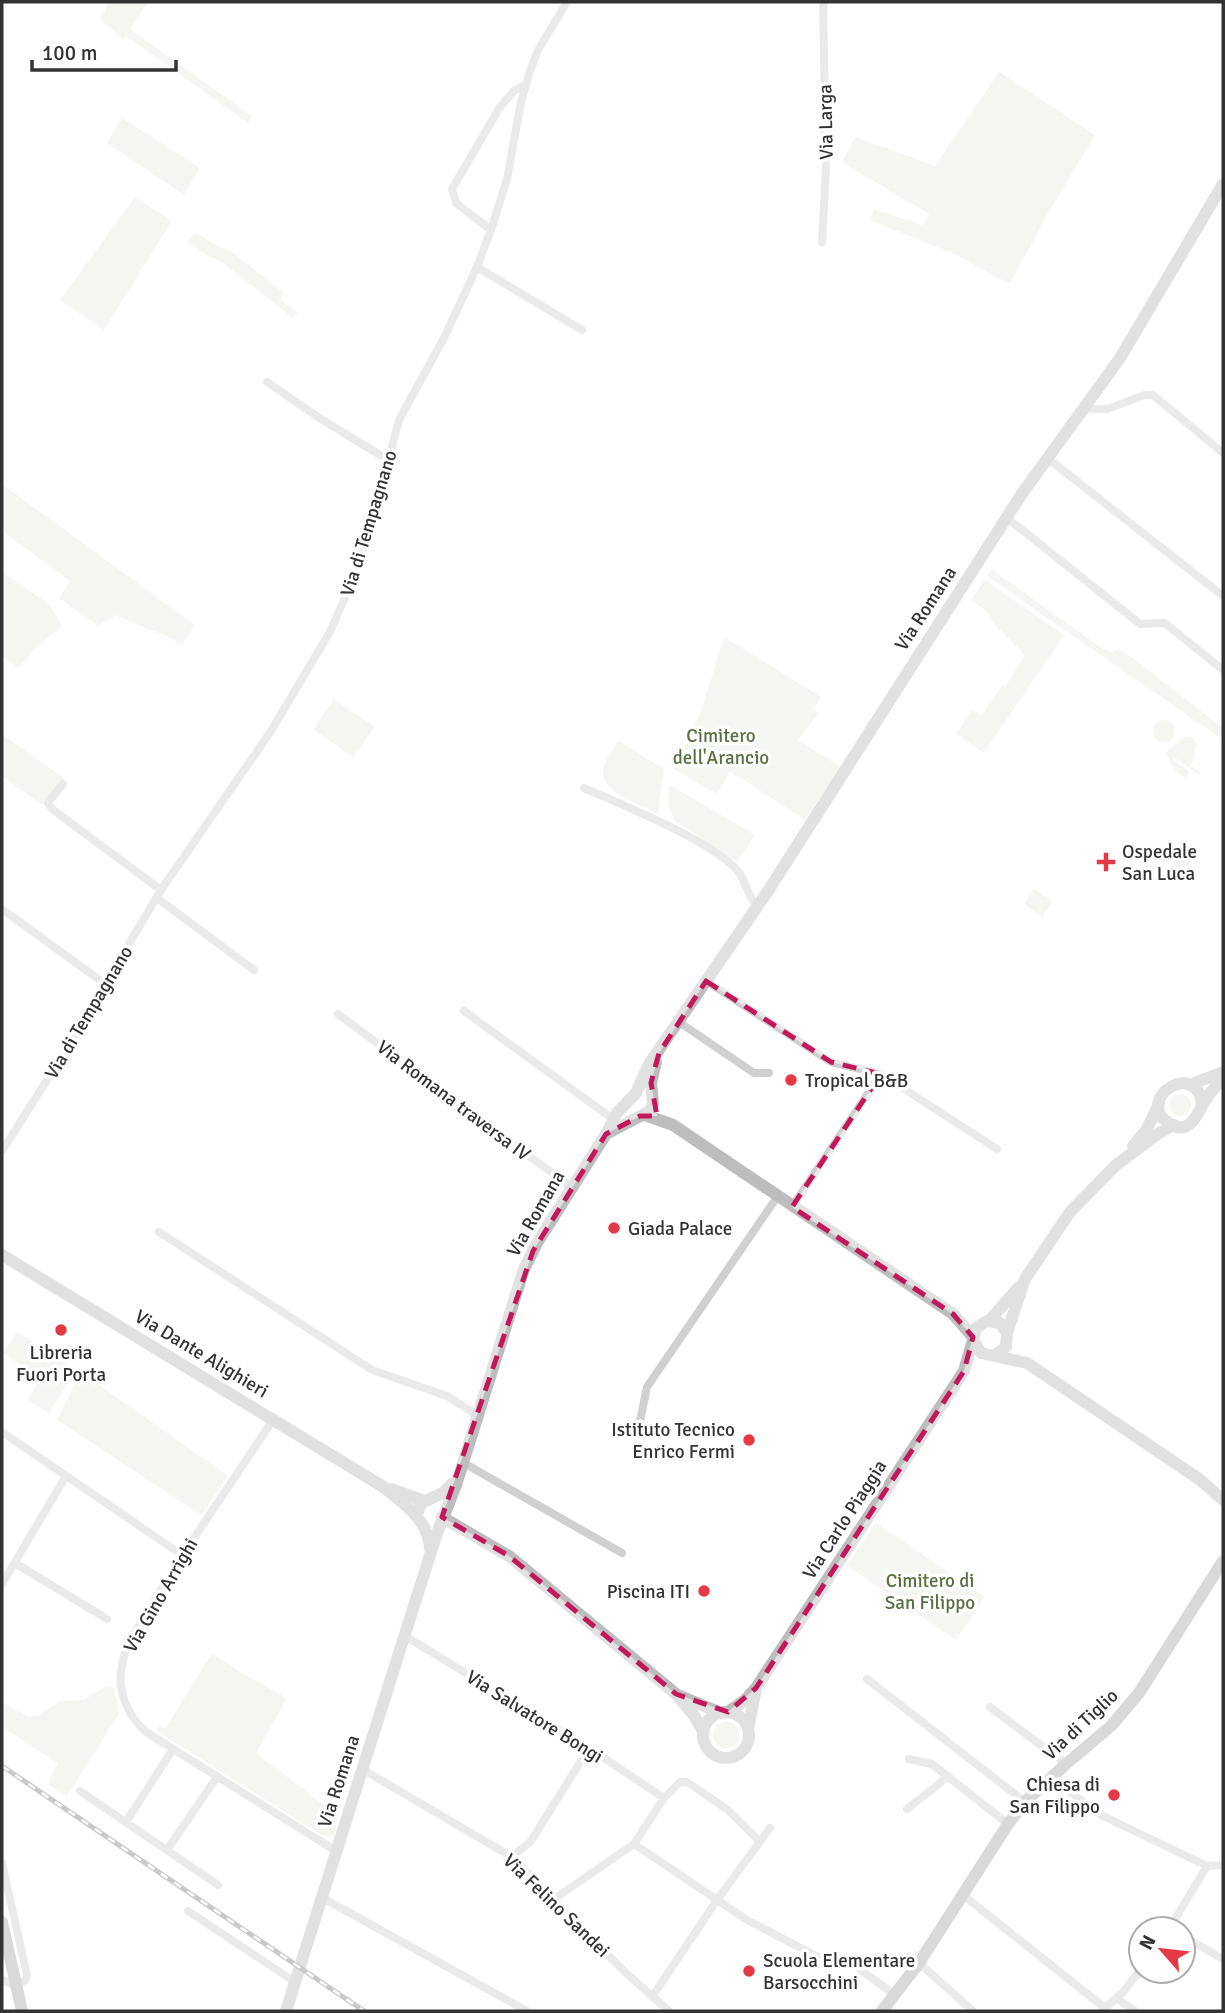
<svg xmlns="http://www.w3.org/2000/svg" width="1225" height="2013" font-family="Signika,sans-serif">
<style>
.green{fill:#e6ecdf}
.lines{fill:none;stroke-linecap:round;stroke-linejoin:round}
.street{stroke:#d0d0d0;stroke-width:8}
.secondary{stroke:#bdbdbd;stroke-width:12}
.primary{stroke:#ababab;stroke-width:12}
.rail-casing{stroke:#888;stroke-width:5}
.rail{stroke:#fff;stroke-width:2.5;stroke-dasharray:8;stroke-linecap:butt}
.marked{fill:none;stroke:#c2185b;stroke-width:5;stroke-dasharray:14 9;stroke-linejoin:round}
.poi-dot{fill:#e63946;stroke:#fff;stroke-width:2.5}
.labels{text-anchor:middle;stroke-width:7;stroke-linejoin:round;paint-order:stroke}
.street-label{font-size:19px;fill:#333;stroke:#fff}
.park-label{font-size:19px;fill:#56703f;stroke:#fff}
.poi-label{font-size:19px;fill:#333;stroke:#fff;text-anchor:start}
</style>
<rect width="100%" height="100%" fill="#fff"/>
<path class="green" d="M108,2H148L130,29L252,116L248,123L126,36L124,40L101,20Z
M999,72L1095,135L1047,215L1010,284L954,254L870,220L874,209L922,225L926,222L929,214L842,162L855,137L935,166Z
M122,118L200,168L184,195L107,143Z
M135,197L172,221L104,330L60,300Z
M195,232L221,248L231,251L283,292L281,300L298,313L293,318L219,260L206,255L187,241Z
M2,484L195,625L182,645C161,631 137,626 115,615L98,626L59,598L70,581L2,531Z
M991,569L1103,649L1113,653L1118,649L1130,656L1223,728V740L987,576Z
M2,572L50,605L62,626L37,647L18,668L2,656Z
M985,580L1064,635L984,753L956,734L972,710L982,715L1002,685L1005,687L1025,655L991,621L990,614L971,600Z
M724,637L821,697L813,709L819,713L798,740L841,767L805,820L730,771L717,794L674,769L701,711Z
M334,699L375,727L353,757L313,729Z
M1153 731a11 11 0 1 1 22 0a11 11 0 1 1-22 0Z
M2,734L64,778L42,805L2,776Z
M1190,736L1197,743L1191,766L1201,773L1199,775L1174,757L1172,759L1189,771L1187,779L1177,772L1165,753C1173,748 1181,736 1190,736Z
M618,741L664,769L658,813C643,807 600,791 603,771C604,761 613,750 618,741Z
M670,785L755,835L737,862L674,820L668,803Z
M1183,852L1193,859L1177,882L1167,875Z
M1034,889L1053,902L1042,917L1024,904Z
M1169 1105a11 11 0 1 1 22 0a11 11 0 1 1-22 0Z
M17,1332L76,1370L49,1413L28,1400L41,1378L3,1353Z
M81,1372L228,1476L201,1515L57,1420Z
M876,1523L985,1597L956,1640L847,1566Z
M212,1653L245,1675L287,1698L256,1753L338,1816L334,1834L331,1836L322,1835L157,1731L159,1725L165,1729Z
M106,1686L114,1688L119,1714L67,1796L47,1784L58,1763L2,1727V1702L29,1717L36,1716L61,1701L84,1700Z
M713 1735a13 13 0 1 1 26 0a13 13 0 1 1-26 0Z"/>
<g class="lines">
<path class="street" d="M491,230L456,203L452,189L500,107L514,91L525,85
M822,242L826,168L823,2
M477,267L582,330
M267,382L321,419L388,460
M1082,409H1107L1145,395H1153L1223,453
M1046,457L1223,596
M1006,517L1140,624L1165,623L1223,670
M63,784L48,803L52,809L161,890
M584,788C620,804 720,844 740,874C748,887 746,894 758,907
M157,898L254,970
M2,909L105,984
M706,981L831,1062L881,1074L997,1149
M464,1011L613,1119
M338,1014L571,1187
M679,1022L754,1073H769
M2,1151L61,1058L161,890L271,731L331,630L355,574L368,536L399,420L445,336L477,267L492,227L507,179L521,102L530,71L538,50L567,2
M792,1207L881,1074
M159,1232L372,1370L447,1396L477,1415
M274,1418C234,1480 191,1539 153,1603C142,1622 125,1643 122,1665C117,1691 127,1715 146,1732L336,1851
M638,1431L647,1387L777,1197
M2,1432L182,1555
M462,1462L622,1553
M15,1563L107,1619
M2,1584L66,1476
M405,1636L589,1748L664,1798
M867,1679L1025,1802
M990,1707L1066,1764
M909,1759L932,1764L1008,1824
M362,1769L512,1857L626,1973L669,2011
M1050,1778L1103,1816L1207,1866L1223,1865
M80,1791L218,1885
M907,1809C921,1796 934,1791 947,1776
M126,1822L173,1749
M634,1844L747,1920L818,1957L854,1965L895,1995
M167,1850L217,1777
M512,1857L531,1841L589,1748
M2,1863L27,1975L25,1981L16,1986L2,1980
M963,1895L1105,2008
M321,1897L527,2011
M554,1899L634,1844L664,1798L680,1782H687L728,1810L760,1842
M188,1911L295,1982
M1169,1929L1207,1866
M1183,1936L1223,1959
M919,1963L973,2011
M652,1997L717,1900L770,1828
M1116,1998L1135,2011
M1103,2010L1124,1991L1141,1969"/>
<path class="secondary" d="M1189,1085L1223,1072
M1202,1105C1198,1059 1135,1097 1167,1122C1187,1137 1196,1118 1203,1104C1208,1094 1216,1086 1223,1078
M645,1115L673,1125L953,1314L973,1337
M606,1134L650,1111L653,1103L651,1083L656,1062
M1133,1146L1147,1129L1159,1104
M2,1255L382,1486C403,1503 429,1520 430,1549
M990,1320L1018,1288
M1007,1333L1025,1279L1070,1212L1116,1165L1159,1133L1174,1125
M995,1355L1006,1347L1007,1333L1000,1323L987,1321L976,1328L973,1340L981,1353L1027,1363L1199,1479L1223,1500
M391,1489L424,1501
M417,1515L421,1503L443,1493L453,1483
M442,1517L509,1556L676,1694L695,1717L703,1731
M680,1696L721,1713
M728,1712L744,1701L756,1688L964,1371L973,1340
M703 1735a23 23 0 1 1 46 0a23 23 0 1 1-46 0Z
M748,1729L756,1689
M286,2011L436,1536L456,1485L524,1269L537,1243L606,1134L617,1113L636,1093L649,1064L768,891L1021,495L1120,358L1223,184"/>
<path class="primary" d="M2,1922L22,2011
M882,2011L919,1963L1008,1824L1025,1802L1066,1764L1111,1726L1139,1693L1223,1561"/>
<defs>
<path id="rail" d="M2,1766L364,2011"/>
</defs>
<use href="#rail" class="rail-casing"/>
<use href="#rail" class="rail"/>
</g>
<path d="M0 0H1225V2013H0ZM706,981L831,1062L881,1074L792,1207L953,1314L973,1337L964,1371L756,1688L728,1712L676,1694L509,1556L442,1517L533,1251L606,1134L640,1116H657L651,1083L659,1053Z" fill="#fff" fill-opacity=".55" fill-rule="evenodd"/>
<path class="marked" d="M706,981L831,1062L881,1074L792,1207L953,1314L973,1337L964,1371L756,1688L728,1712L676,1694L509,1556L442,1517L533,1251L606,1134L640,1116H657L651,1083L659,1053Z"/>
<g class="poi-dot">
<path d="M1102.5 851.5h7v7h7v7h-7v7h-7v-7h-7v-7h7z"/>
<circle cx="791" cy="1080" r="7"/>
<circle cx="614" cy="1228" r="7"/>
<circle cx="61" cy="1330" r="7"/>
<circle cx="749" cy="1440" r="7"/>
<circle cx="704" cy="1591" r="7"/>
<circle cx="1114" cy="1795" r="7"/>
<circle cx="749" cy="1971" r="7"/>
</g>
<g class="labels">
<g class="street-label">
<text transform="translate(825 122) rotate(-91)" y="7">Via Larga</text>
<text transform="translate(368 523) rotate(-73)" y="7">Via di Tempagnano</text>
<text transform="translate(925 608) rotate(-57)" y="7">Via Romana</text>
<text transform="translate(88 1012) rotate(-59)" y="7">Via di Tempagnano</text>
<text transform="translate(454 1100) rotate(37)" y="7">Via Romana traversa IV</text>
<text transform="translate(535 1213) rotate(-60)" y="7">Via Romana</text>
<text transform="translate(202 1353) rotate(31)" y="7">Via Dante Alighieri</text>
<text transform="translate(844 1519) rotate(-57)" y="7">Via Carlo Piaggia</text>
<text transform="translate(160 1595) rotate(-60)" y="7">Via Gino Arrighi</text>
<text transform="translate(535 1716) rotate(32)" y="7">Via Salvatore Bongi</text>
<text transform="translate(1080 1724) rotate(-43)" y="7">Via di Tiglio</text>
<text transform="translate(338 1781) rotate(-72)" y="7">Via Romana</text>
<text transform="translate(557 1905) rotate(44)" y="7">Via Felino Sandei</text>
</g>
<g class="park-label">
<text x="721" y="742">Cimitero<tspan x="721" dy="22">dell'Arancio</tspan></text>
<text x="930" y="1587">Cimitero di<tspan x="930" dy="22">San Filippo</tspan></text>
</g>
<g class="poi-label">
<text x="1122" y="858">Ospedale<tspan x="1122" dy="22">San Luca</tspan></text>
<text x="805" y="1087">Tropical B&amp;B</text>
<text x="628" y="1235">Giada Palace</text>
<text x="61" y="1359" text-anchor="middle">Libreria<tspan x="61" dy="22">Fuori Porta</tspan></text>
<text x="735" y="1436" text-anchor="end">Istituto Tecnico<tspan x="735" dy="22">Enrico Fermi</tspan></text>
<text x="690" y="1598" text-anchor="end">Piscina ITI</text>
<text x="1100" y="1791" text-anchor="end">Chiesa di<tspan x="1100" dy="22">San Filippo</tspan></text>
<text x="763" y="1967">Scuola Elementare<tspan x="763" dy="22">Barsocchini</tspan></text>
</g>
</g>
<rect width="1225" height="2013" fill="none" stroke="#333333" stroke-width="7"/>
<g transform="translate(1162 1950) rotate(298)"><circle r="33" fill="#ffffff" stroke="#adadad" stroke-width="2"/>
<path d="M0-5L12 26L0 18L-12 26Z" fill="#e63946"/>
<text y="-10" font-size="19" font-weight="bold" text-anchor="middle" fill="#333333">N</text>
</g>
<path d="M32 60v10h144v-10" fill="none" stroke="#333333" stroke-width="3.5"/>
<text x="42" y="60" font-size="21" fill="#333333" stroke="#ffffff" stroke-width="5" paint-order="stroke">100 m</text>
</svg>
